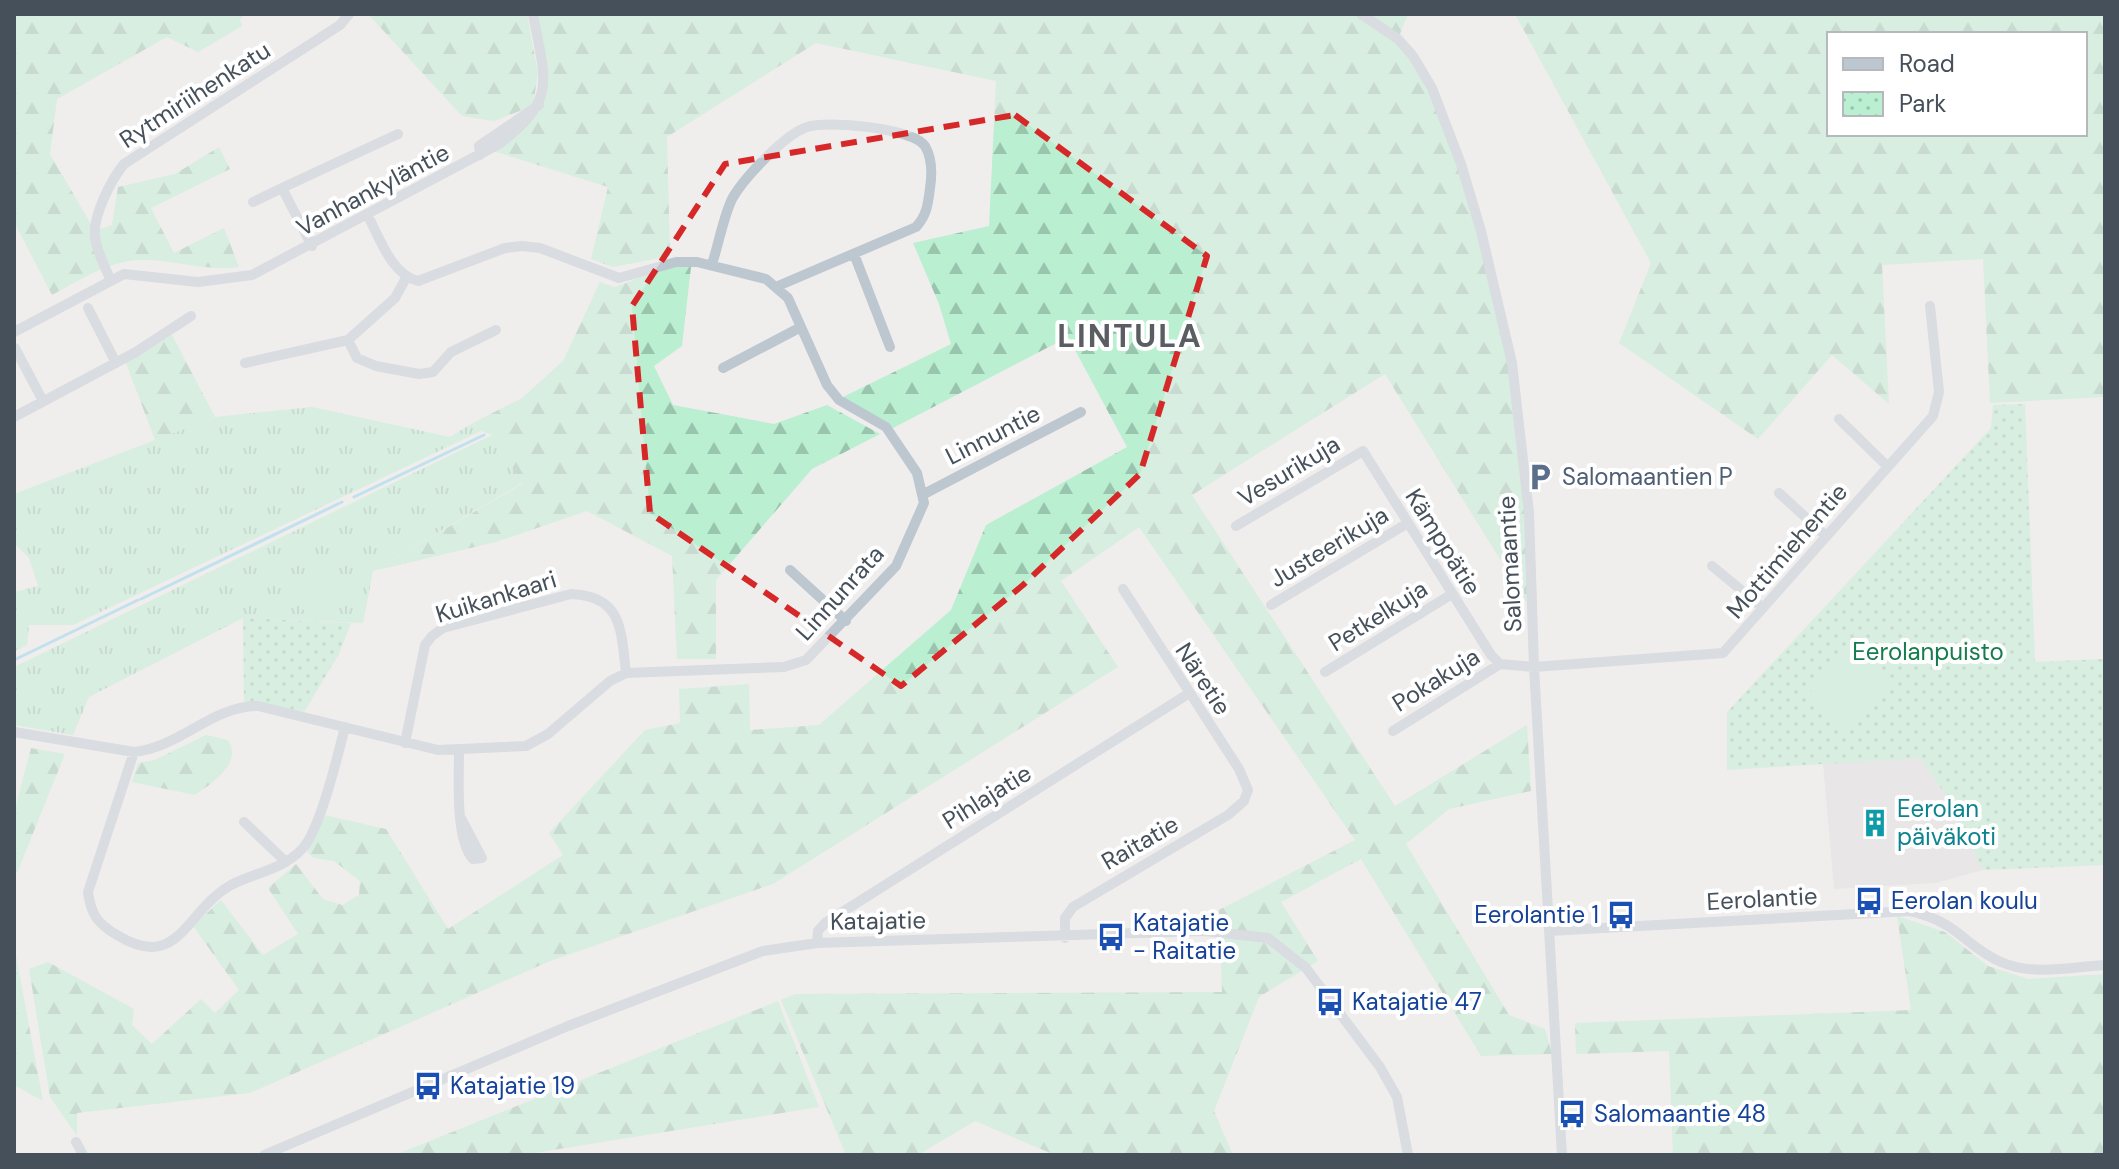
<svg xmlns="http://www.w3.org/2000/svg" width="2119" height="1169" font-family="'DM Sans',sans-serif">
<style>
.education{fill:#e1dedf}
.grass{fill:url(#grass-tufts)}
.forest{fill:url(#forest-firs);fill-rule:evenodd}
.park{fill:url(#park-dots)}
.pitch{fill:#baefd1}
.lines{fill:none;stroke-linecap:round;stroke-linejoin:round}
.stream{stroke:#86d3ed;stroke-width:3}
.minor{stroke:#bdc7d0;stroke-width:10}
.marked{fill:none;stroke:#d62828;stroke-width:6;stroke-dasharray:16 10;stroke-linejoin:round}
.labels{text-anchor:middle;stroke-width:8;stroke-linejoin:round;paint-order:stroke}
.street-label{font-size:24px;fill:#45505b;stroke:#fff}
.service-label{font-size:24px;fill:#4e5e75;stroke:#fff;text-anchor:start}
.park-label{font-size:24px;fill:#157d4d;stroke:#fff}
.culture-label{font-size:24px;fill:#0d838f;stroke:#fff;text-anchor:start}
.transit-label{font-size:24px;fill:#164399;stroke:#fff;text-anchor:start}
.district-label{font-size:32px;font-weight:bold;letter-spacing:2px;fill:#5a5d62;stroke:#fff}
</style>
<defs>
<pattern id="grass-tufts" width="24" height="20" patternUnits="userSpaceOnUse" patternTransform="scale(2)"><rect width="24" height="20" fill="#baefd1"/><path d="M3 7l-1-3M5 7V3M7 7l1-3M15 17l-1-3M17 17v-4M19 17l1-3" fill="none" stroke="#99c4ad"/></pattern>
<pattern id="forest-firs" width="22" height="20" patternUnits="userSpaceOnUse" patternTransform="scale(2)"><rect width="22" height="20" fill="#baefd1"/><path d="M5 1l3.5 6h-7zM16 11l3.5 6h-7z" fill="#99c4ad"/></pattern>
<pattern id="park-dots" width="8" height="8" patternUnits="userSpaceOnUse" patternTransform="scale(2)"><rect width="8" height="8" fill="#baefd1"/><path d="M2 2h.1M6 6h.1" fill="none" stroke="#99c4ad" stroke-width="1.8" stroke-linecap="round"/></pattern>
</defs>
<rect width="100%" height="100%" fill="#f0eded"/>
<path class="education" d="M1920,758L1947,797L1983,870L1936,883L1834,889L1823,763Z"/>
<path class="grass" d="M312,407L450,437L473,423L481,431L73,625H29L27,645L14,652V592L38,586L29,558L14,543V494L215,417Z
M492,435L522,483L373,571L363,623L243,618L89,697L73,735L14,725V667Z"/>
<path class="forest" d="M14,14H245L240,19L242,26L198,52L167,37L57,99L50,154L95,231L112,225L118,187L175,174L219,147L230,169L151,208L174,253L224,228L239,267C209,271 180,262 151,260C114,257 84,278 52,295L14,222Z
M368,14H527L538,73L533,106L494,121L462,116Z
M532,14H1408L1398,39L1432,88L1461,164L1512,363L1534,614L1385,374L1192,495L1395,806L1527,725L1531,791L1449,809L1406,844L1509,1015L1545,1029L1552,1054L1481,1056L1361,859L1281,902L1318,961L1259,997L1214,1111L1233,1155H1055L975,1121L918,1155H846L781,1000L795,994L1222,992L1219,910L1355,840L1139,527L1061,581L1118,667L773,884L550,961L250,1093L77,1113V1136L50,1097L29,969L48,962L134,1009L132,1025L152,1044L201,999L215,1013L239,990L193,926L221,900L263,955L298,934L268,888L296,864L323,899L342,905L359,895L360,881L334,861L314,858L307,852L324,815L386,829L448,929L563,855L549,833L645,730L680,723L679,689L749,684L750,730L819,725L951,610L986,525L1127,447L1068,337L893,428L843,397L951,344L939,304L913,243L989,226L996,81L816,43L667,137L670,256L613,267L591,259L608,187L490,150L527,124L544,82Z
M1515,14H2105V397L1990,403L1983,259L1882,265L1889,404L1832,355L1758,439L1619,343L1651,263ZM2085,34V134H1829V34Z
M670,266L691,267L682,346L654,366L673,405L774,424L827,405L880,434L812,469L716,580V659H677L672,556L587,511L496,542L373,571L522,484L492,435L481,431L473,423L522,398L563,361L600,282L615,287Z
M172,335L215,417L155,440L126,363Z
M206,735L228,740C243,763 212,783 195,795L132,782L138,763L155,760Z
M31,748L65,754L17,873L14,870V813Z
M1897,916L1945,932L1988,966L2028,979L2105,974V1155H1673L1669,1051L1576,1054L1575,1023L1911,1010Z
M14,945L43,1101L14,1085Z
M778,1001L819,1107L522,1155H395Z"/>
<path class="park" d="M2025,404L2035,662L2105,659V865L1983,870L1947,797L1920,758L1727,770V712L1991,428L1993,405Z
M243,618L351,623L339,654L304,712L244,702Z"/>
<path class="pitch" d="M321,579L341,594L320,622L300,607Z
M1853,644L1892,678L1844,731L1806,697Z"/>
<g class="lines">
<path class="stream" d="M354,497L484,435
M141,599L342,502
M14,660L138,600"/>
<path class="minor" d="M1361,14L1398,39L1413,56L1432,88L1461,164L1481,231L1512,363L1529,513L1534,667L1562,1155
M480,155L479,146L539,105
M253,202L282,188
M312,246L282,188L398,134
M854,254L890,347
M712,264C719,243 723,218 732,199C743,179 785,134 807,127C827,120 913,128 925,146C932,158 932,175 930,188C928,204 927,215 916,227L778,286
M110,279C105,266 96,251 95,236C93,215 111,180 124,164L340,25L349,14
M88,308L116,363
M14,332L124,274L198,282L252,275L499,144C558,100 545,80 533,14
M348,340L357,358L376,366L419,374L433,372L451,352L496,330
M15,348L43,401
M245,363L348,340L395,298L406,278
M723,368L801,327
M14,417L136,352L191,316
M1839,419L1887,466
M1779,493L1826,536
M924,494L1081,412
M1236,526L1363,451L1491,655L1500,664L1534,667L1723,653L1933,416L1939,392L1930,306
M1712,566L1763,608
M790,570L846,621
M1271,605L1408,523
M1325,672L1452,594
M1393,731L1500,664
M14,732L134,752C181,747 211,706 258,706L438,750L526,746L548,734L610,681L626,673L784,667L806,660L896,566L924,503L917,473L886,427L839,400L827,385L788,298L766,279L697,262H676L619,278L540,248L522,246L505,248L418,281C392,275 380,239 368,216
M405,743L425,645L432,636L443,628L571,594C623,596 621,631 626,673
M459,751C459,779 455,840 473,859L482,858L461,818
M134,752L88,892C91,915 98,924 117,935C179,973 185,911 231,885C254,873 284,869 302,849C320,831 338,754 345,727
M244,822L286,862
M1549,931L1910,911C1957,921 1966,947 2001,962C2032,976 2072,967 2105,965
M1065,938V918L1073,907L1228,815L1244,801L1248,790L1239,769L1123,589
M817,943L818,931L825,923L1188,694
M76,1142L83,1155
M264,1155L568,1026L763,951L817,943L1205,931L1268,938L1306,968L1380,1067L1397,1097L1408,1155"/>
</g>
<path d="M0 0H2119V1169H0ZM1015,115L1207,256L1140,474L1023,585L901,686L650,513L632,306L725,164Z" fill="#f0eded" fill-opacity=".55" fill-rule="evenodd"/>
<path class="marked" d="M1015,115L1207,256L1140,474L1023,585L901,686L650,513L632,306L725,164Z"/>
<defs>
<symbol id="parking-bare" viewBox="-9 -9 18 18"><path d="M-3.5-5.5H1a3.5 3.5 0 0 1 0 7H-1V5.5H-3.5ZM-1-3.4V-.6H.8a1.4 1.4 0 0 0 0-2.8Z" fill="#5c6f8a" stroke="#fff" stroke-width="2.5" paint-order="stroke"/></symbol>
<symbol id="building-bare" viewBox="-9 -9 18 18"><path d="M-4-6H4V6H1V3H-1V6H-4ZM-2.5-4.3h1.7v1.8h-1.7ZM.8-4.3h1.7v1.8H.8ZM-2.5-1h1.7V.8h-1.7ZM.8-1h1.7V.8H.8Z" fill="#0f9aa8" stroke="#fff" stroke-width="2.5" paint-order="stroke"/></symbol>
<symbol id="bus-bare" viewBox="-9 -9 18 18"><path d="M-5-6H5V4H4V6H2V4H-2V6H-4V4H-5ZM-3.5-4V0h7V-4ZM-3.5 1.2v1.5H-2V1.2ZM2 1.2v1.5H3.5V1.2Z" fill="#1a4fb4" stroke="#fff" stroke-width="2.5" paint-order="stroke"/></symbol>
</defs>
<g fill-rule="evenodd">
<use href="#parking-bare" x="1520" y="457" width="40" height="40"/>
<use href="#building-bare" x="1855" y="803" width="40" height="40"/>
<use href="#bus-bare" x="1849" y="881" width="40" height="40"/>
<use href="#bus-bare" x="1601" y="895" width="40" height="40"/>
<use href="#bus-bare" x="1091" y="917" width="40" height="40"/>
<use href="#bus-bare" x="1310" y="982" width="40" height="40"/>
<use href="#bus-bare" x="408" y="1066" width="40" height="40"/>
<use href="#bus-bare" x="1552" y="1094" width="40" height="40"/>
</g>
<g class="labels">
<g class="street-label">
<text transform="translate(195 95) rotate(-33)" y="8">Rytmiriihenkatu</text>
<text transform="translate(373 190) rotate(-28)" y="8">Vanhankyläntie</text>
<text transform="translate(993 435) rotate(-27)" y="8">Linnuntie</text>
<text transform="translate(1289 471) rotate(-31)" y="8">Vesurikuja</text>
<text transform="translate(1443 542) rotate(58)" y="8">Kämppätie</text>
<text transform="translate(1329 547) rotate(-31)" y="8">Justeerikuja</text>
<text transform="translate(1787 551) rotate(-49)" y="8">Mottimiehentie</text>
<text transform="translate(1510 564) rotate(-93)" y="8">Salomaantie</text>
<text transform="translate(840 593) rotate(-48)" y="8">Linnunrata</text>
<text transform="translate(496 597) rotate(-17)" y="8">Kuikankaari</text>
<text transform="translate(1378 616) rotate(-32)" y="8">Petkelkuja</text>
<text transform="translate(1203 679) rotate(57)" y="8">Näretie</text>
<text transform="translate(1436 680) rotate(-32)" y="8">Pokakuja</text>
<text transform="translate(987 797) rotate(-32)" y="8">Pihlajatie</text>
<text transform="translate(1140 843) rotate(-30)" y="8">Raitatie</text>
<text transform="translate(1762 899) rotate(-3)" y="8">Eerolantie</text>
<text transform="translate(878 921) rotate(-1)" y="8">Katajatie</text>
</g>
<g class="service-label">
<text x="1562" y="485">Salomaantien P</text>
</g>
<g class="park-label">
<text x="1928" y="660">Eerolanpuisto</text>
</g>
<g class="culture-label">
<text x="1897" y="817">Eerolan<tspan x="1897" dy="28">päiväkoti</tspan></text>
</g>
<g class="transit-label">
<text x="1891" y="909">Eerolan koulu</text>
<text x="1599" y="923" text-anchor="end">Eerolantie 1</text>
<text x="1133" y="931">Katajatie<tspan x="1133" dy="28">- Raitatie</tspan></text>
<text x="1352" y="1010">Katajatie 47</text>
<text x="450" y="1094">Katajatie 19</text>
<text x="1594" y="1122">Salomaantie 48</text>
</g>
<g class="district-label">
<text x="1130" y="347">LINTULA</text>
</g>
</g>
<rect width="2119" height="1169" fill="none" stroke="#45505b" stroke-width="32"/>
<rect x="1827" y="32" width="260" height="104" fill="#ffffff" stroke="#b5b9bd" stroke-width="2"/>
<rect x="1843" y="58" width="40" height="12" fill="#bdc7d0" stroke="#b5b9bd" stroke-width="2"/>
<text x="1899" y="72" font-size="24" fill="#45505b">Road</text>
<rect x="1843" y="92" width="40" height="24" fill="url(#park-dots)" stroke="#b5b9bd" stroke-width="2"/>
<text x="1899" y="112" font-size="24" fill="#45505b">Park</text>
</svg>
